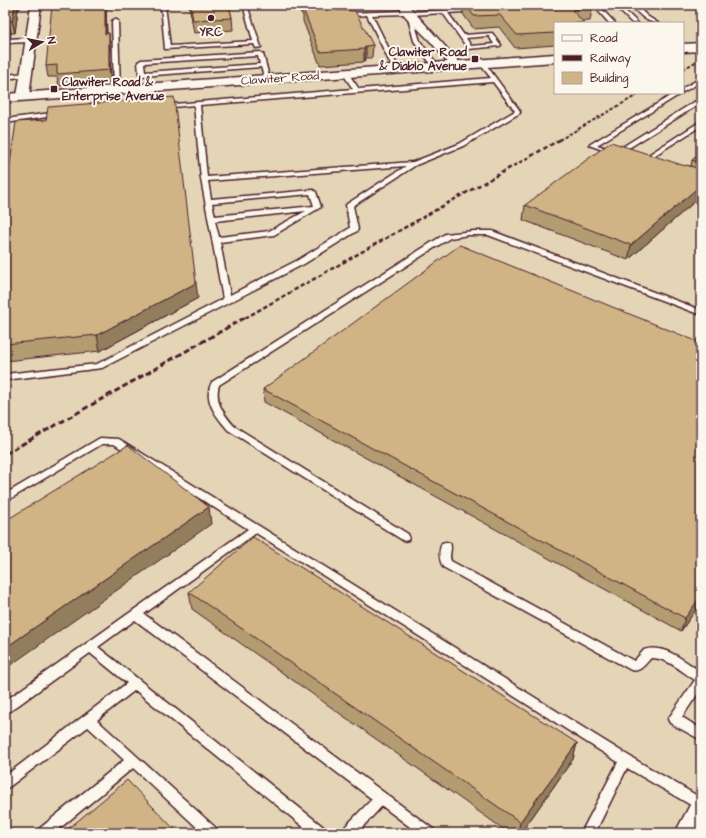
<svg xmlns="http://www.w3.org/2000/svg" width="706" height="838" font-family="'Architects Daughter',sans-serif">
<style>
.built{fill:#e5d5b7;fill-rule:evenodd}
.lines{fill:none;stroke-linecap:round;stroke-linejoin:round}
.service-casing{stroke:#4a1f2b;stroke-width:3}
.minor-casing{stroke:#4a1f2b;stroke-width:3}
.tertiary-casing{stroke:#4a1f2b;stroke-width:3}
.secondary-casing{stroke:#4a1f2b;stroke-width:3}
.service{fill:#fbf7ec;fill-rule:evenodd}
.minor{fill:#fbf7ec;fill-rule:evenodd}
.tertiary{fill:#fbf7ec;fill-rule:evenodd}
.secondary{fill:#fbf7ec;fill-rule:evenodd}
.rail-far2{stroke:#4a1f2b;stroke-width:2;stroke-dasharray:3.5 2;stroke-linecap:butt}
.rail-far1{stroke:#4a1f2b;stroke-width:2.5;stroke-dasharray:4.5 2.5;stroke-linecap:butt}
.rail{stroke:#4a1f2b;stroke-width:3;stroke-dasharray:6 3;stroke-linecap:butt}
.wall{fill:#b39b72;stroke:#4a1f2b}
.shaded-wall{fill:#927e5d;stroke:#4a1f2b}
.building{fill:#d0b485;stroke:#4a1f2b}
.poi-dot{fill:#4a1f2b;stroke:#fbf7ec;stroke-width:1.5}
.labels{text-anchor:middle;stroke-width:4;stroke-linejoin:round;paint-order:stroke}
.far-poi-label{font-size:12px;font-weight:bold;fill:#4a1f2b;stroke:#fbf7ec}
.far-street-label{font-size:12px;fill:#4a1f2b;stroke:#fbf7ec}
</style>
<rect width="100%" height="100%" fill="#eee3cd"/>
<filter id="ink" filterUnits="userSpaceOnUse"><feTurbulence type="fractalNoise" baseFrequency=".025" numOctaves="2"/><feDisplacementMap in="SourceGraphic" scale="8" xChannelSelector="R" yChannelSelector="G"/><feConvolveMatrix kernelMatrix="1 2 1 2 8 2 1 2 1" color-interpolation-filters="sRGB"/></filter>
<g filter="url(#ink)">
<path class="built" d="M5,5H701V833H5ZM555,23H683V93H555Z"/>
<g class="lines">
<defs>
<path id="service" d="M161,5H165L170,46L253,41L243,5H247L261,47L256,48L254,44L165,49Z
M593,5H598L615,23H609Z
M614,5H619L638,23H632Z
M631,5H636L647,16L658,23C646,23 638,13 631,5Z
M475,9L477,10V11L448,13L464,35L492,33L501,45L500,46L468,49L443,13L412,15L420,41L438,66L435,68L433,67L414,41L407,14L372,15L399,69L396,71L393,69L367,15L345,17L342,15L345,13L407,11L409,12ZM489,36L494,44L471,46L466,38Z
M115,19L118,21L120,90L117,92L114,90L112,21Z
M5,39L31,38L34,40L31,42L5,43Z
M260,52L263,54L270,80L265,79L261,67L142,76L139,74L138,62L141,60ZM258,56L260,64L145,72L144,63Z
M482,61L484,62L520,111V113L463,146L416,165L353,206L358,229L357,231L304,264L102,368L5,380V374L97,364L223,299L201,179L194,105L164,108L161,106L162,105L353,89L343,74L346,72L348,73L359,89L491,78L479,63ZM493,82L515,111L459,144L413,162L207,177L200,105ZM406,166L347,204L346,205L350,228L298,260L230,295L220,242L274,235L321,207L316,192L313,190L211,199L208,181ZM310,194L314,206L215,216L212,203ZM306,211L269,231L219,237L215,221Z
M26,73L29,75L28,76L5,79V75Z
M701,78V82L683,92V88Z
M675,93H682L597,145L616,151L699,99L701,98V103L619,154L611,153L589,145Z
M59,112L61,113V115L5,123V119Z
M701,121V126L644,162L639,161Z
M474,231H492L701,310V315L488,235H468L450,238L219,385C214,402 224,414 234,426L408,534L409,537L408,540L404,541L228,430C217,417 202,400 212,382L445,234Z
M100,438L119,439L629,756L701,798V811L627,768L595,833H581L618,762L256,533L144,614L433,829L435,833H418L382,806L357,833H341L343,829L372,799L135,620L98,647L326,829L328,833H311L135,690L97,720L217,829L219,833H203L133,768L54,833H37L39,829L124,760L88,727L9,787L5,789V776L127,683L90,653L9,712L5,713V701L248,529L114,444H102L5,502V494Z
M446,542L450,543C453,549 448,555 451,561L634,661L644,650C664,643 686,662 701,672V689L682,717L701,729V740L670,723L668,719L695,680C681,671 668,658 651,658C645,664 640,673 631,670L443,567C439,559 438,552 442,543Z"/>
<path id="minor" d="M31,5H41L29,96L27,99H19L17,96Z
M398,5H408L460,63L462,65L460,67H452L430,41L405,16Z"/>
<path id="tertiary" d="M701,43V51L683,52V44Z
M555,54V62L5,102V94Z"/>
<path id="secondary" d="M701,800V833H675L690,805Z"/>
</defs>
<use href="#service" class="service-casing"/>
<use href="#minor" class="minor-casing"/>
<use href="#tertiary" class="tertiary-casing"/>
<use href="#secondary" class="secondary-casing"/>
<use href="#service" class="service"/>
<use href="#minor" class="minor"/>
<use href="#tertiary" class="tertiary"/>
<use href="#secondary" class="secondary"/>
<path class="rail-far2" d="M683,69L701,59
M559,140L641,93"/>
<path class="rail-far1" d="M245,318L561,139"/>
<path class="rail" d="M5,454L246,317"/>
</g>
<path class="wall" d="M5,5H21L20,9H18L15,33H11L10,37L8,38L9,44L5,65Z
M106,5L107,33L110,45L111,82L59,86L57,77H48L46,66Z
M189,5H229L232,18L233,30L194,33Z
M297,5H333V7L337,10L373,45L372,58H366L364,62L320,65L303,21V14H301Z
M457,5H591L592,8L590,21L555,23V45L515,48L499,27L474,29L463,14V7L458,8Z
M701,153V196L628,260L523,220L525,205L685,166H691L692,160Z
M5,191L198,298L100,351L5,361Z
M263,389L701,602L681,631L264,402Z
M189,592L577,743L573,759L521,833H509L192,609Z"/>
<path class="shaded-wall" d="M15,5H18V9L15,33L12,21Z
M105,5H106L107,45L105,34Z
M8,21L11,33L10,37L8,38L9,44L5,65V26Z
M109,33L110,45L111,82L109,70Z
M366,46V58L364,62V49Z
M701,185V196L628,260L631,245Z
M196,283L198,298L100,351L97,335Z
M209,507L211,524L5,669V648Z
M701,596V602L681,631L685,618Z
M577,743L573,759L521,833H518L520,822Z"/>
<path class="building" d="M5,5H15L12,21H8V25L5,26Z
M52,5H105V34L109,33V70L57,74V65L46,66Z
M190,5H229L232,18L193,20Z
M466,5H591L592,8L572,10L584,23H555V33L517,35L500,15L474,16Z
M336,7L337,10L355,11L373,45L366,46L364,49L320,52L303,9Z
M174,97L196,283L97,335L5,344V191H6L16,122L46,120L48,107Z
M611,142L685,166L686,165L701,169V185L631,245L525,205Z
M701,153V163L692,160Z
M460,245L701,343V596L685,618L263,389Z
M128,445L209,507L5,648V521Z
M253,537L577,743L520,822L189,592Z
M127,780L178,833H63Z"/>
</g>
<g class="poi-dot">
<circle cx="211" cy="18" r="4"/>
<rect x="471" y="55" width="8" height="8" rx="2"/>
<rect x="50" y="85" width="8" height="8" rx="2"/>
</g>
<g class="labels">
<g class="far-poi-label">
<text x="211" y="36">YRC</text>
<text x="467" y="56" text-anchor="end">Clawiter Road<tspan x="467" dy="14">&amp; Diablo Avenue</tspan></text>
<text x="62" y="86" text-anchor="start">Clawiter Road &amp;<tspan x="62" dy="14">Enterprise Avenue</tspan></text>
</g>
<g class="far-street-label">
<text transform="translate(280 78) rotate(-4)" y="4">Clawiter Road</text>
</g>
</g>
<rect width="706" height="838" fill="none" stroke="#fbf7ec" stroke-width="20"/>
<rect x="10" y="10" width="686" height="818" fill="none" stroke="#4a1f2b" stroke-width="1.5" filter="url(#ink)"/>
<rect x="554" y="22" width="130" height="72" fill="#fbf7ec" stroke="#b4a19f"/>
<rect x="562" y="35" width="20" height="6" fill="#fbf7ec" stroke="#b4a19f"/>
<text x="590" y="42" font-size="12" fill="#4a1f2b">Road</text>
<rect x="562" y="55" width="20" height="6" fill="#4a1f2b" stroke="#b4a19f"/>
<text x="590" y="62" font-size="12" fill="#4a1f2b">Railway</text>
<rect x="562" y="72" width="20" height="12" fill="#d0b485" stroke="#b4a19f"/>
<text x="590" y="82" font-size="12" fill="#4a1f2b">Building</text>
<g transform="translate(42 42) rotate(80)" stroke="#fbf7ec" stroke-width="3" paint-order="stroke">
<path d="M0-3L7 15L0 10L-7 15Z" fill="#4a1f2b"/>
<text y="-6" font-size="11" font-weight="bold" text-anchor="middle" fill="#4a1f2b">N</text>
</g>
</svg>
